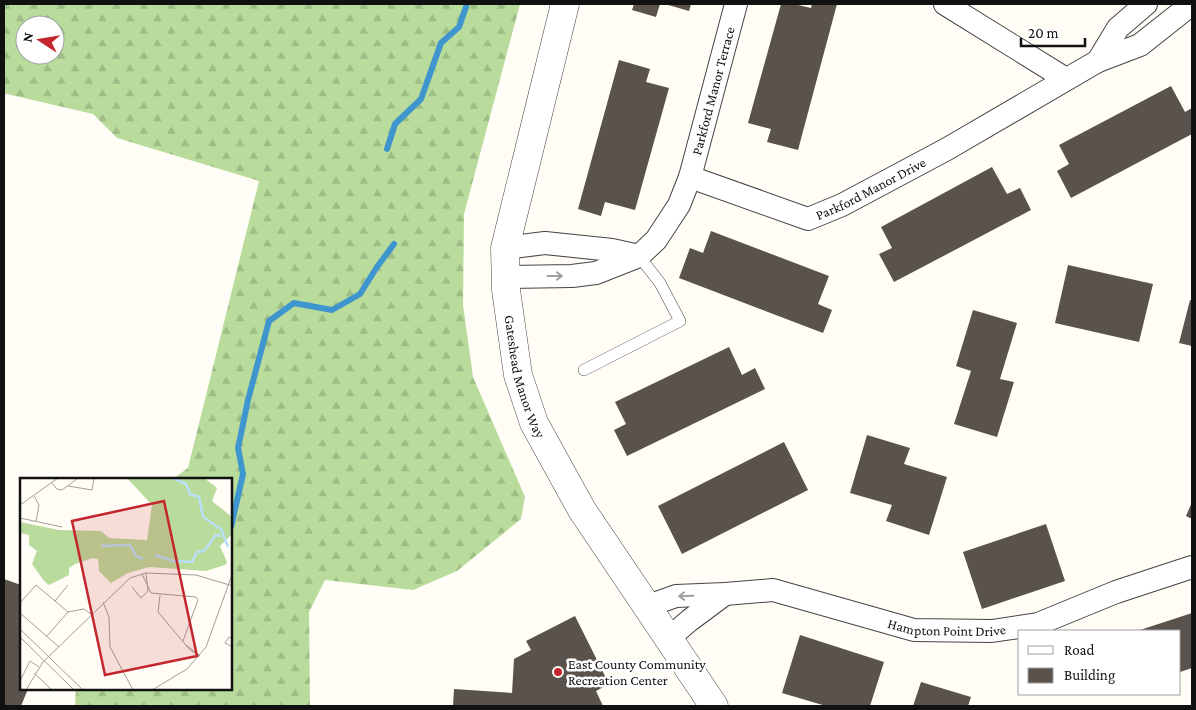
<svg xmlns="http://www.w3.org/2000/svg" width="1196" height="710" font-family="'Crimson Pro',serif">
<style>
.forest{fill:url(#forest-firs);fill-rule:evenodd}
.lines{fill:none;stroke-linecap:round;stroke-linejoin:round}
.stream{stroke:#3f96cf;stroke-width:6}
.building{fill:#5a524d}
.service-casing{stroke:#444;stroke-width:12}
.minor-casing{stroke:#444;stroke-width:24}
.tertiary-casing{stroke:#444;stroke-width:29}
.service{stroke:#fff;stroke-width:11}
.minor{stroke:#fff;stroke-width:22}
.tertiary{stroke:#fff;stroke-width:28}
.oneway{stroke:#a0a0a0}
.poi-dot{fill:#c4262e;stroke:#fff;stroke-width:2}
.labels{text-anchor:middle;stroke-width:5;stroke-linejoin:round;paint-order:stroke}
.street-label{font-size:14px;fill:#111;stroke:#fff}
.poi-label{font-size:14px;fill:#111;stroke:#fff;text-anchor:start}
.inset-river{fill:none;stroke:#b9e0f7;stroke-width:2.5}
.inset-road{fill:none;stroke:#a09f9a;stroke-width:1}
.view{fill:#c4262e;fill-opacity:0.15;stroke:#c4262e;stroke-width:2.5}
.inset-edge{fill:none;stroke:#111;stroke-width:2.5}
</style>
<defs>
<pattern id="forest-firs" width="22" height="20" patternUnits="userSpaceOnUse" patternTransform="scale(1.25)"><rect width="22" height="20" fill="#b9dc9c"/><path d="M5 1l3.5 6h-7zM16 11l3.5 6h-7z" fill="#9ebc85"/></pattern>
</defs>
<rect width="100%" height="100%" fill="#fffdf5"/>
<path class="forest" d="M4,4H520L464,214L463,305L473,377L525,497L521,519L457,571L413,590L325,580L309,612L310,706H75L76,689H231V479H173L188,468L259,181L117,138L93,114L7,94L4,95ZM25,25H55V55H25Z"/>
<g class="lines">
<path class="stream" d="M387,149L395,124L421,99L441,43L459,27L467,4
M231,527L243,474L238,448L248,400L269,321L294,303L332,310L360,294L377,267L394,244"/>
</g>
<path class="building" d="M634,4H660L656,17L632,10Z
M665,4H691L689,11Z
M781,4H794L811,8L812,4H837L798,150L767,142L771,129L748,123Z
M619,60L650,69L646,82L669,88L635,210L605,202L601,216L578,209Z
M1171,86L1185,112L1192,108V134L1071,198L1057,171L1069,164L1059,145Z
M992,167L1007,194L1020,188L1031,210L894,282L879,254L892,248L881,227Z
M711,231L829,276L818,304L832,310L823,333L679,278L690,248L703,253Z
M1068,265L1153,284L1139,342L1055,323Z
M1190,300H1192V346L1179,343Z
M973,310L1017,323L1000,379L1014,382L997,437L954,424L971,371L956,366Z
M729,347L742,375L755,368L765,389L627,456L614,430L626,424L615,402Z
M867,435L910,448L904,464L947,477L929,535L886,521L892,505L850,493Z
M784,442L808,490L682,554L658,506Z
M1192,502V519L1186,516Z
M1046,524L1065,581L982,609L963,552Z
M4,579L21,585V689H28L21,706L4,705Z
M1192,613V668L1180,672V631H1137Z
M575,616L609,684L596,691L603,706H453L454,689L512,693L514,659L531,650L526,641Z
M800,635L884,662L870,706H826L782,693Z
M921,682L971,697L968,706H913Z"/>
<g class="lines">
<defs>
<path id="service" d="M584,370L680,321L660,283L639,256"/>
<g id="minor">
<path d="M945,4L1066,79"/>
<path d="M1098,61L1118,28L1146,4"/>
<path id="s1" d="M690,177L808,219L842,205L947,149L1098,61L1140,45L1183,11L1187,4"/>
<path d="M505,248L545,243L612,250L639,256"/>
<path id="s2" d="M506,277L572,276L596,273L639,256L656,240L679,205L690,177L736,4"/>
<path id="s3" d="M648,606L676,596L725,594L773,590L914,630L992,631L1038,624L1116,592L1192,567"/>
<path d="M669,638L690,620L725,594"/>
</g>
<g id="tertiary">
<path id="s4" d="M565,4L505,248L506,290L518,375L534,423L582,510L714,706"/>
</g>
</defs>
<use href="#service" class="service-casing"/>
<use href="#minor" class="minor-casing"/>
<use href="#tertiary" class="tertiary-casing"/>
<use href="#service" class="service"/>
<use href="#minor" class="minor"/>
<use href="#tertiary" class="tertiary"/>
</g>
<defs><path id="oneway-shaft" d="M-6 0H5M1.5-3L5.5 0L1.5 3" fill="none" stroke-width="1.6" stroke-linecap="round" stroke-linejoin="round" transform="scale(1.25)"/></defs>
<g class="oneway">
<use href="#oneway-shaft" transform="translate(555 276)"/>
<use href="#oneway-shaft" transform="translate(686 596) rotate(178)"/>
</g>
<circle class="poi-dot" cx="558" cy="672" r="5"/>
<g class="labels">
<g class="street-label">
<text dy="5" stroke="none"><textPath href="#s2" startOffset="321">Parkford Manor Terrace</textPath></text>
<text dy="5" stroke="none"><textPath href="#s1" startOffset="195">Parkford Manor Drive</textPath></text>
<text dy="5" stroke="none"><textPath href="#s4" startOffset="382">Gateshead Manor Way</textPath></text>
<text dy="5" stroke="none"><textPath href="#s3" startOffset="306">Hampton Point Drive</textPath></text>
</g>
<g class="poi-label">
<text x="568" y="669">East County Community<tspan x="568" dy="16">Recreation Center</tspan></text>
</g>
</g>
<g transform="translate(20 478)">
<rect width="212" height="212" fill="#fffdf5"/>
<path d="M107,0H184L197,10L192,23L212,39V56L200,68L207,84L205,87L186,93L129,89L108,95L91,105L79,93L78,81L73,80L55,86L49,90V97L29,107L24,103L12,86L17,73L9,67V57L0,55V44L39,52L81,53L89,60L127,62L132,27Z" fill="#b9dc9c"/>
<path class="inset-river" d="M153,0L166,6L170,16L179,19L183,39L201,51L208,69M81,68L110,67L116,78L123,81M135,77L153,83L172,84L177,74L184,73L196,57L201,58"/>
<path class="inset-road" d="M32,5L37,11L42,12L58,0M48,8L72,12L74,0M14,18L19,27L16,44M0,27L38,0M0,40L42,49M126,95L128,113M122,96L131,115L176,119L178,122L163,163M112,109L121,120L128,113M140,117L138,134L170,172L180,178M35,123L48,107M83,124L89,139L90,169L113,212M0,125L16,107L48,134L64,131L71,136M0,135L39,169M0,151L63,212M27,158L48,134M0,159L54,212M213,161L209,159L205,165L213,169M166,167L179,177M14,195L32,212M0,203L10,183L19,189M6,212L23,184L110,100L126,95L176,97L213,108M132,212L167,191L186,169L213,94"/>
<path class="view" d="M144,23L177,178L85,197L52,43Z"/>
<rect width="212" height="212" class="inset-edge"/>
</g>
<rect width="1196" height="710" fill="none" stroke="#111111" stroke-width="10"/>
<rect x="1018" y="630" width="162" height="65" fill="#ffffff" stroke="#a0a0a0"/>
<rect x="1028" y="646" width="25" height="8" fill="#ffffff" stroke="#a0a0a0"/>
<text x="1064" y="655" font-size="15" fill="#111111">Road</text>
<rect x="1028" y="668" width="25" height="15" fill="#5a524d" stroke="#a0a0a0"/>
<text x="1064" y="680" font-size="15" fill="#111111">Building</text>
<g transform="translate(40 40) rotate(282)"><circle r="24" fill="#ffffff" stroke="#a0a0a0"/>
<path d="M0-4L9 19L0 12L-9 19Z" fill="#c4262e"/>
<text y="-8" font-size="14" font-weight="bold" text-anchor="middle" fill="#111111">N</text>
</g>
<path d="M1021 38v8h64v-8" fill="none" stroke="#111111" stroke-width="2.5"/>
<text x="1028" y="38" font-size="15" fill="#111111" stroke="#ffffff" stroke-width="4" paint-order="stroke">20 m</text>
</svg>
